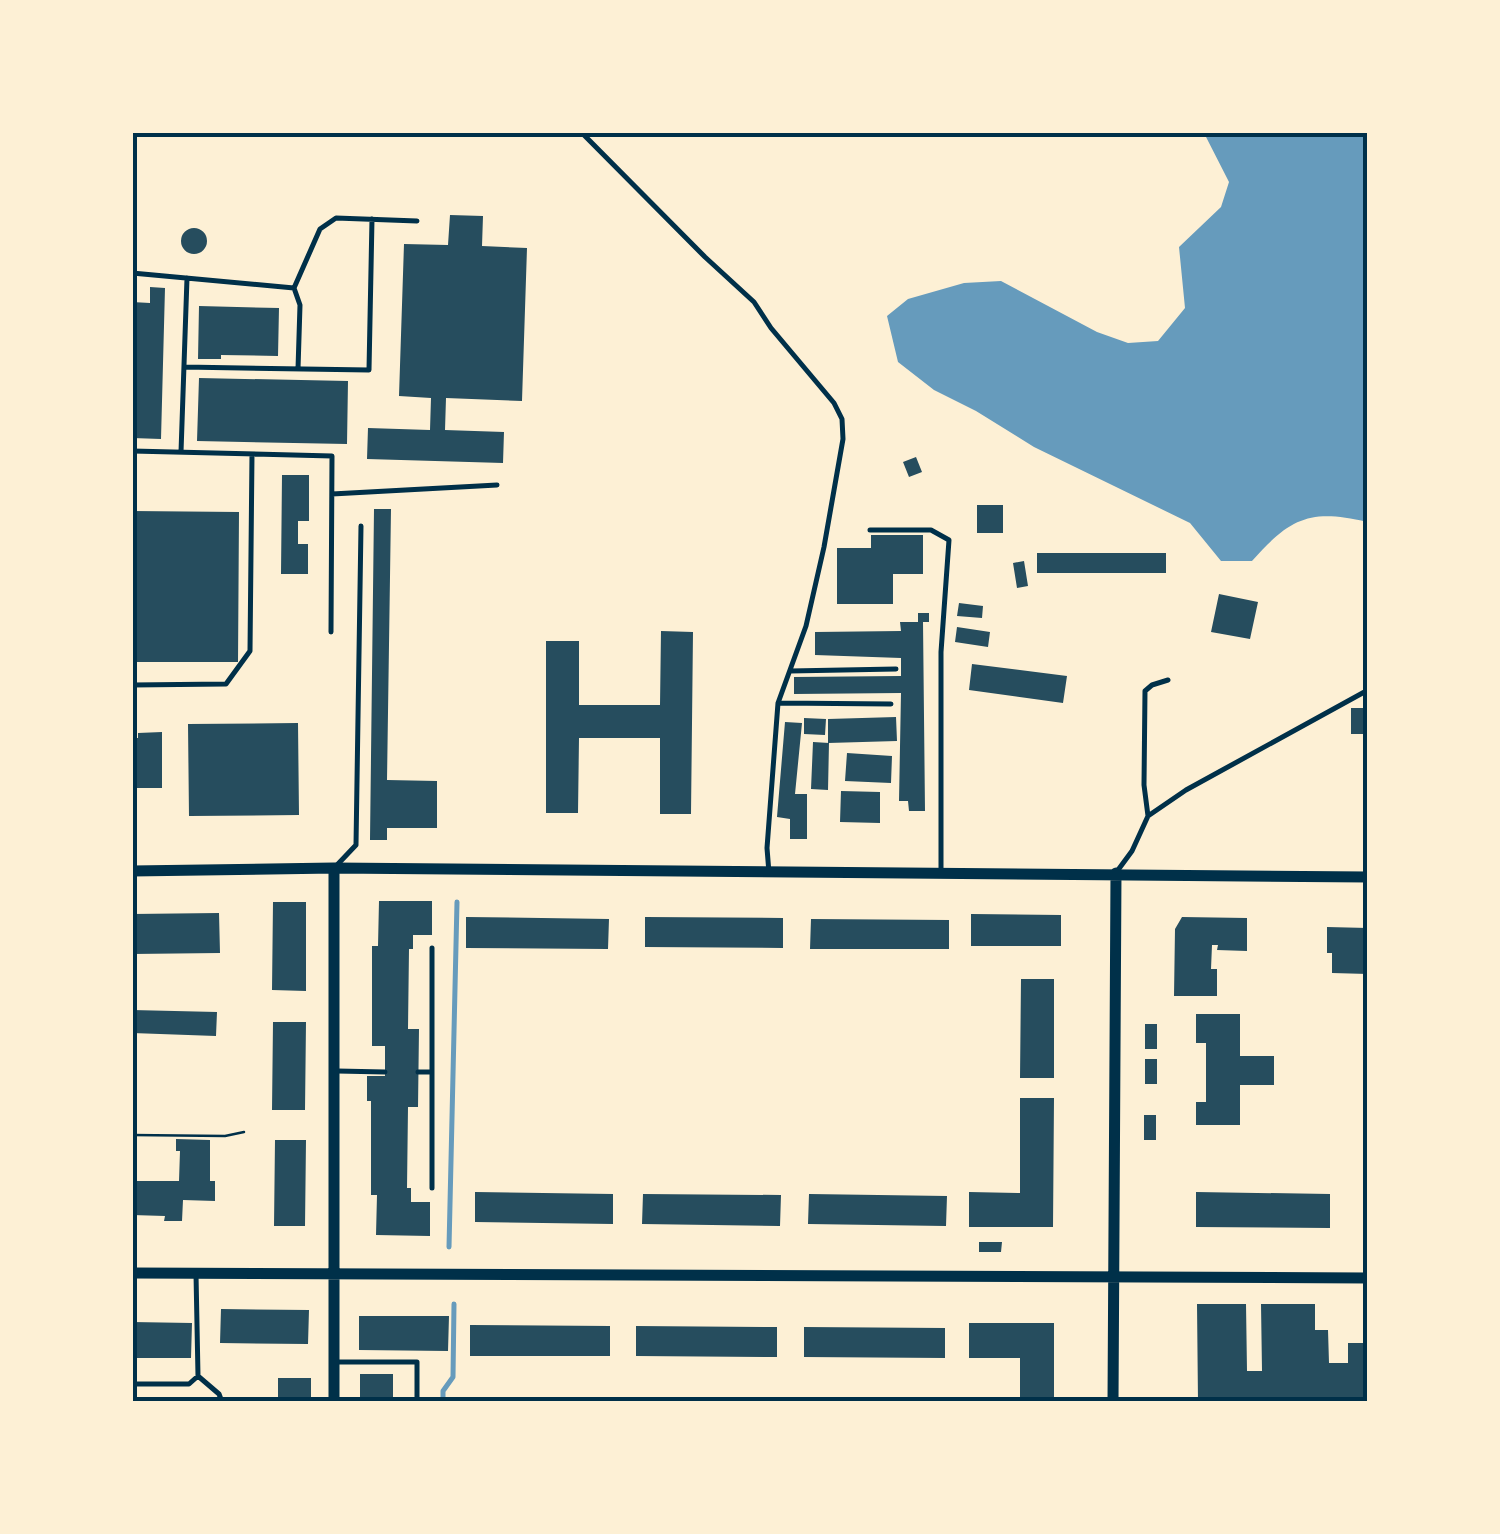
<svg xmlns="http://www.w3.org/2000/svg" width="1500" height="1534" font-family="'PT Sans Narrow',sans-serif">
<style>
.water{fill:#669bbc}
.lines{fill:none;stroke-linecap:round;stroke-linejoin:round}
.stream{stroke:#669bbc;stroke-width:5}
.building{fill:#264d5e}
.path{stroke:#003049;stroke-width:2.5}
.service{stroke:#003049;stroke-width:5}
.tertiary{stroke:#003049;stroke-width:11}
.neatline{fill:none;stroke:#003049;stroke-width:4}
</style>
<rect width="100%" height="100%" fill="#fdf0d5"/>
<path class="water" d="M1204,133L1363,132L1367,138V522C1311,509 1291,517 1252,561H1221L1190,523L1034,447L976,411L934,390L898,362L887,316L908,299L964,283L1001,281L1097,332L1128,343L1158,341L1185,308L1179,247L1221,207L1229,182Z"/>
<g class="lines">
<path class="stream" d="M449,1247L457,902
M443,1402V1391L453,1377L454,1304"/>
</g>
<path class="building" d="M450,215L483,216L482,246L527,248L522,401L446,398L445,430L504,432L503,463L367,459L368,428L430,430L431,398L399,396L404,244L448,245Z
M181 241a13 13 0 1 1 26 0a13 13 0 1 1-26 0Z
M150,287L165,288L161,439L132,438V302L150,303Z
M199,306L279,308L278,356L221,355V359H198Z
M199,378L348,381L347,444L197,441Z
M916,457L922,472L909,477L903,462Z
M282,475H309V521H298V544H308V574H281Z
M977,505H1003V533H977Z
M374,509H391L387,780L437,781V828H387V840H370Z
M132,511L239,512L238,662H132Z
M871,535H923V574H893V604H837V548H871Z
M1037,553H1166V573H1037Z
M1024,561L1028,586L1017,588L1013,563Z
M1219,594L1258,602L1250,639L1211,632Z
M959,603L983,606L982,618L957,616Z
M918,613H929V622H923L925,811H909L908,801H899L901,693L794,694V677L901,676V658L815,655V632L901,631L900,622H918Z
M957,627L990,632L988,647L955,642Z
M661,631L693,632L691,814H660V738H579L578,813H546V641H579V705H660Z
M972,664L1067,676L1063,703L969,690Z
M1351,708H1368V734H1351Z
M896,717L897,741L828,743V719Z
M804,718L826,719L825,735L804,734Z
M785,722L802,723L795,794H807V839H790V819L777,817Z
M298,723L299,815L189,816L188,724Z
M162,732V788H132V738H138V733Z
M813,742L829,743L828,790L811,789Z
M847,753L892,756L891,783L845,781Z
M841,791L880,792V823L840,822Z
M379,901H432V935H413V949H409L408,1029H419L418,1107H408L407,1188H411V1202H430V1236L376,1235L377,1195H371V1101H367V1076H385V1046H372V946H378Z
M273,902H306V991L272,990Z
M219,913L220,953L132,954V914Z
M971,914L1061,915V946H971Z
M466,917L609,919L608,949L466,948Z
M645,917L783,918V948L645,947Z
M1182,917L1247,918V951L1217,950L1218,945H1212L1211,969H1217V996H1174L1175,929Z
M811,919L949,920V949H810Z
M1327,927L1368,928V974L1332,973V953H1327Z
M1021,979H1054V1078H1020Z
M132,1010L217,1012L216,1036L132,1033Z
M1196,1014H1240V1056H1274V1085H1240V1125H1196V1102H1206V1043H1196Z
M273,1022H306L305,1110H272Z
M1145,1024H1157V1049H1145Z
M1145,1059H1157V1084H1145Z
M1020,1098H1054L1053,1227H969V1192L1020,1193Z
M1144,1115H1156V1140H1144Z
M176,1139L210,1140V1181H215V1201L183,1200L182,1221H164L165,1216L132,1215V1181H179L180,1151H176Z
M275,1140H306L305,1226H274Z
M475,1192L613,1194V1224L475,1222Z
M1196,1192L1330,1194V1228L1196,1227Z
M643,1194L781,1195L780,1226L642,1224Z
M809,1194L947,1196L946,1226L808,1224Z
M979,1242H1002L1001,1252H979Z
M1197,1304H1246L1247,1371H1262L1261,1304H1315V1330H1328L1329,1363H1348V1343H1368V1402H1198Z
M221,1309L309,1310L308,1344L220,1343Z
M359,1316H449L448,1351L359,1350Z
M132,1322L192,1323L191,1358H132Z
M969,1323H1054V1402H1020V1358H969Z
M470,1325L610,1326V1356H470Z
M636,1326L777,1327V1357L636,1356Z
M804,1327L945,1328V1358L804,1357Z
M360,1374H393V1402H360Z
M278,1378H311V1402H278Z"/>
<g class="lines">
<path class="path" d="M132,1135L225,1136L244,1132"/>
<path class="service" d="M581,132L705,257L754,302L771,328L834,403L842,419L843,439L824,547L806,626L778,703L767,848L769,873
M132,273L294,288L320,229L336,218L417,221
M294,288L300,305L298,369
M184,367L369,370L372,219
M132,451L332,456L331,632
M181,452L187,278
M332,494L497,485
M870,530H931L949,540L941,652V873
M790,671L896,669
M132,685L226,684L250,651L252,454
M779,703L891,704
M1148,816L1144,785L1145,691L1152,685L1168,680
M337,865L356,845L361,526
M1118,870L1132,851L1148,816L1186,790L1368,690
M337,1071L385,1072
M418,1072H432
M432,1188V948
M337,1362H417V1402
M198,1376L219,1394L222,1402
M132,1384H189L198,1376L196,1274
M133,1402L134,1384"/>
<path class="tertiary" d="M132,871L334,868L1368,877
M132,1273L1368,1278
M334,1402V868
M1113,1402L1116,873"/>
</g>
<rect width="1500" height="1534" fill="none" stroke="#fdf0d5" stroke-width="270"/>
<rect x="135" y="135" width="1230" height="1264" class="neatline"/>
</svg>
